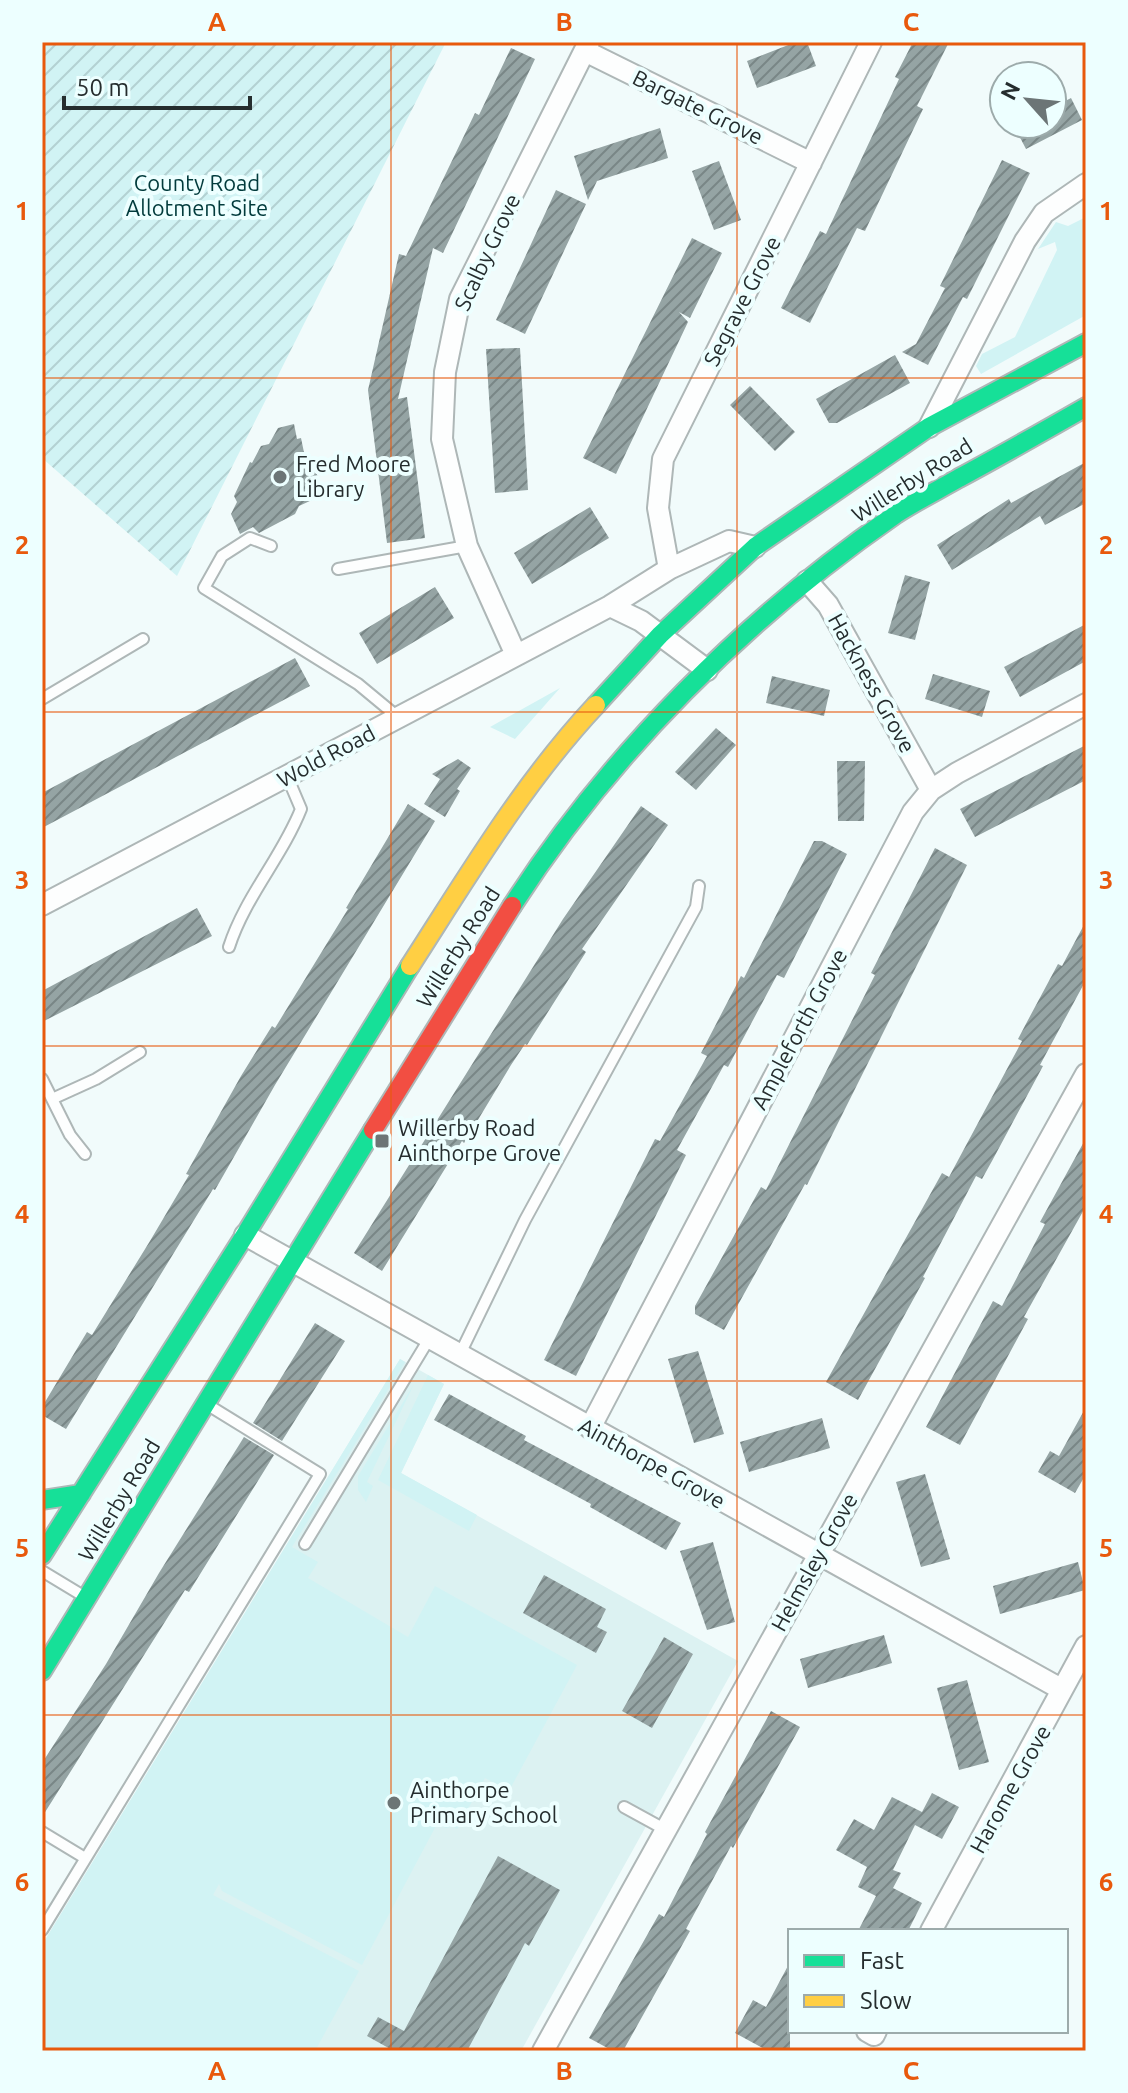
<svg xmlns="http://www.w3.org/2000/svg" width="1128" height="2093" font-family="Ubuntu,sans-serif">
<style>
.built{fill:#dcf2f2}
.grass{fill:#d1f3f4}
.garden{fill:url(#garden-furrows)}
.building{fill:url(#building-hatch)}
.lines{fill:none;stroke-linecap:round;stroke-linejoin:round}
.lane-casing{stroke:#aeb7b7;stroke-width:14}
.street-casing{stroke:#aeb7b7;stroke-width:24}
.fast-casing{stroke:#aeb7b7;stroke-width:22}
.slow-casing{stroke:#aeb7b7;stroke-width:22}
.jam-casing{stroke:#aeb7b7;stroke-width:22}
.lane{stroke:#fdfefe;stroke-width:10}
.street{stroke:#fdfefe;stroke-width:20}
.fast{stroke:#16e098;stroke-width:18}
.slow{stroke:#ffcf43;stroke-width:18}
.jam{stroke:#f24e42;stroke-width:18}
.grid{fill:none;stroke:#e8590c;stroke-width:2;stroke-opacity:0.55}
.poi-dot{fill:#6c7576;stroke:#edffff;stroke-width:3}
.labels{text-anchor:middle;stroke-width:8;stroke-linejoin:round;paint-order:stroke}
.street-label{font-size:22px;fill:#252d2e;stroke:#edffff}
.park-label{font-size:22px;fill:#023b3c;stroke:#edffff}
.poi-label{font-size:22px;fill:#252d2e;stroke:#edffff;text-anchor:start}
.neatline{fill:none;stroke:#e8590c;stroke-width:3}
.grid-label{font-size:26px;text-anchor:middle;font-weight:bold;fill:#e8590c}
</style>
<defs>
<pattern id="garden-furrows" width="10" height="10" patternUnits="userSpaceOnUse" patternTransform="scale(2)"><rect width="10" height="10" fill="#d1f3f4"/><path d="M-1 1l2-2M0 10L10 0M9 11l2-2" fill="none" stroke="#b3d1d2"/></pattern>
<pattern id="building-hatch" width="6" height="6" patternUnits="userSpaceOnUse" patternTransform="scale(2)"><rect width="6" height="6" fill="#95a4a4"/><path d="M-1 1l2-2M0 6l6-6M5 7l2-2" fill="none" stroke="#798686"/></pattern>
</defs>
<rect width="100%" height="100%" fill="#f1fbfb"/>
<path class="built" d="M400,1359L444,1384L401,1473L738,1661L521,2051H42V1945Z"/>
<path class="grass" d="M1086,217V315L981,374L976,366L982,354L1015,337L1057,250L1055,242L1038,249L1056,222L1068,226Z
M560,688L515,739L490,727Z
M400,1359L405,1362L292,1547L318,1562L308,1578L408,1637L435,1586L577,1665L509,1791L485,1778L457,1829L452,1826L446,1828L437,1824L362,1965L222,1891L219,1884L213,1895L359,1971L315,2051H42V1945Z
M428,1375L444,1384L401,1473L477,1515L469,1531L378,1480Z
M414,1384L367,1482L373,1486L366,1502L358,1490V1476Z"/>
<path class="garden" d="M42,42H446L177,576L42,458Z"/>
<path class="building" d="M796,42H807L816,66L757,88L747,61Z
M913,42H949L917,106L923,109L865,231L857,228L810,323L781,308L820,231L826,234L899,79L895,77Z
M511,48L535,59L443,253L433,248L398,399L407,397L425,538L387,543L368,390L399,254L406,256L475,113L479,115Z
M1071,98L1082,120L1026,149L1013,124H1052V108Z
M660,128L668,158L597,181L588,200L574,156Z
M1002,160L1030,173L967,299L963,297L928,365L902,352L916,344L945,288L940,286Z
M719,161L741,220L714,230L692,171Z
M556,190L586,204L525,334L496,320Z
M692,238L722,253L690,318L679,312L688,322L616,474L583,458Z
M520,348L528,490L495,493L486,349Z
M895,355L910,383L837,423H829L816,399Z
M750,386L795,432L775,451L730,405Z
M294,424L297,439L301,438L307,467L316,469L319,485L312,500L299,506L295,514L259,533L253,527L240,534L231,514L237,502L234,496L250,462L252,463L261,446L269,444L278,428Z
M1086,462V503L1045,525L1040,516L952,570L937,545L1009,499L1011,503Z
M590,507L609,538L532,584L514,553Z
M905,575L930,582L915,640L888,633Z
M435,587L454,618L377,664L359,633Z
M1086,624V661L1020,697L1004,667Z
M295,658L310,686L42,828V793Z
M933,674L990,691L982,717L925,699Z
M772,676L830,690L824,716L766,703Z
M716,728L736,745L696,790L675,772Z
M1086,745V780L975,837L960,809Z
M458,759L471,768L457,789L460,791L445,817L424,804L440,779L432,774Z
M837,761H865L864,821H838Z
M408,804L435,821L275,1085L215,1190L213,1189L66,1429L42,1415V1407L87,1332L92,1335L150,1241L189,1175L186,1174L241,1076L272,1026L275,1028L348,909L346,908Z
M641,806L668,825L582,949L586,952L527,1045L525,1044L511,1065L464,1143L462,1141L382,1271L354,1253L563,919Z
M814,841H822L847,854L784,978L777,975L728,1067L724,1065L677,1150L686,1155L576,1376L544,1360L655,1139L660,1141L707,1056L701,1053L741,976L744,978Z
M935,848L967,865L807,1185L805,1184L724,1330L695,1314V1306L761,1187L766,1190L875,975L871,973Z
M197,908L212,936L42,1022V991Z
M1086,921V980L1040,1065L1043,1066L992,1161L982,1179L976,1176L923,1277L925,1278L858,1400L826,1382L942,1173L949,1177L1022,1041L1018,1039L1028,1020L1058,964L1062,966Z
M1086,1138V1206L1024,1317L1028,1319L960,1445L926,1427L993,1301L1002,1306L1045,1224L1040,1222Z
M315,1323L345,1341L282,1441L253,1423Z
M698,1351L724,1434L694,1443L668,1359Z
M449,1394L526,1436L524,1440L681,1523L666,1550L590,1507L591,1504L434,1420Z
M1086,1407V1474L1075,1493L1038,1472L1050,1451L1059,1456Z
M822,1418L830,1448L749,1472L740,1442Z
M244,1437L274,1455L189,1592L185,1590L42,1817V1763L106,1664L159,1573Z
M925,1474L950,1559L921,1567L896,1482Z
M713,1542L735,1622L707,1630L680,1551Z
M1078,1562L1085,1590L1000,1614L993,1586Z
M544,1575L606,1609L597,1627L607,1632L596,1653L523,1613Z
M884,1635L892,1663L808,1688L800,1659Z
M664,1637L693,1654L652,1728L622,1711Z
M967,1680L989,1762L959,1770L937,1688Z
M771,1711L800,1727L733,1848L731,1846L686,1929L690,1931L623,2051H613L589,2038L659,1914L664,1917L707,1834L705,1832Z
M932,1793L959,1807L942,1839L915,1825L893,1870L901,1873L893,1888L922,1903L908,1931H858L876,1896L858,1887L867,1867L836,1850L854,1819L874,1830L892,1797L922,1812Z
M498,1856L560,1890L529,1946L525,1943L467,2051H394L367,2036L378,2017L404,2031Z
M790,1962V2051H768L735,2033L753,2000L766,2007Z"/>
<g class="lines">
<defs>
<path id="lane" d="M271,546L250,538L222,556L204,588L358,684L399,718
M338,569L467,546
M42,699L143,639
M229,947C245,897 282,857 301,809L287,776
M42,1079L70,1135L85,1154
M52,1099L96,1079L140,1052
M459,1356L525,1220L696,907L699,886
M305,1544L429,1339
M42,1571L85,1597
M624,1807L666,1830
M42,1832L85,1858
M42,1930L320,1474L208,1405"/>
<path id="street" d="M585,51L811,163
M929,427L1025,241L1044,213L1086,184
M669,569L658,508L663,459L871,42
M807,581L828,605L931,790
M610,606L641,621L707,670
M516,655L467,546L442,439L445,372L460,299L589,42
M42,905L610,606L669,569L729,541L755,547
M245,1235L1061,1689
M590,1428L913,812L931,790L957,773L1086,704
M931,1931L1086,1646
M867,2031L874,2035L876,2031
M543,2051L1086,1074"/>
<path id="fast" d="M596,705L660,635L755,547L929,427L1086,343
M512,906C611,752 746,618 896,514C916,501 938,490 959,478C1002,455 1044,431 1086,407
M42,1500L81,1494
M42,1555L245,1235L410,966
M42,1671L373,1130"/>
<path id="slow" d="M410,966C468,876 523,783 596,705"/>
<path id="jam" d="M373,1130L512,906"/>
</defs>
<use href="#lane" class="lane-casing"/>
<use href="#street" class="street-casing"/>
<use href="#fast" class="fast-casing"/>
<use href="#slow" class="slow-casing"/>
<use href="#jam" class="jam-casing"/>
<use href="#lane" class="lane"/>
<use href="#street" class="street"/>
<use href="#fast" class="fast"/>
<use href="#slow" class="slow"/>
<use href="#jam" class="jam"/>
</g>
<path class="grid" d="M391,42V2051M737,42V2051M42,378H1086M42,712H1086M42,1046H1086M42,1381H1086M42,1715H1086"/>
<g class="poi-dot">
<circle cx="280" cy="477" r="8"/>
<rect x="374" y="1133" width="16" height="16" rx="4"/>
<circle cx="394" cy="1803" r="8"/>
</g>
<g class="labels">
<g class="street-label">
<text transform="translate(698 107) rotate(26)" y="8">Bargate Grove</text>
<text transform="translate(487 252) rotate(-65)" y="8">Scalby Grove</text>
<text transform="translate(742 301) rotate(-63)" y="8">Segrave Grove</text>
<text transform="translate(912 480) rotate(-32)" y="8">Willerby Road</text>
<text transform="translate(872 683) rotate(61)" y="8">Hackness Grove</text>
<text transform="translate(326 756) rotate(-28)" y="8">Wold Road</text>
<text transform="translate(458 947) rotate(-58)" y="8">Willerby Road</text>
<text transform="translate(799 1029) rotate(-62)" y="8">Ampleforth Grove</text>
<text transform="translate(652 1463) rotate(29)" y="8">Ainthorpe Grove</text>
<text transform="translate(119 1500) rotate(-59)" y="8">Willerby Road</text>
<text transform="translate(814 1562) rotate(-61)" y="8">Helmsley Grove</text>
<text transform="translate(1010 1789) rotate(-61)" y="8">Harome Grove</text>
</g>
<g class="park-label">
<text x="197" y="191">County Road<tspan x="197" dy="25">Allotment Site</tspan></text>
</g>
<g class="poi-label">
<text x="296" y="472">Fred Moore<tspan x="296" dy="25">Library</tspan></text>
<text x="398" y="1136">Willerby Road<tspan x="398" dy="25">Ainthorpe Grove</tspan></text>
<text x="410" y="1798">Ainthorpe<tspan x="410" dy="25">Primary School</tspan></text>
</g>
</g>
<rect width="1128" height="2093" fill="none" stroke="#edffff" stroke-width="88"/>
<rect x="788" y="1929" width="280" height="104" fill="#edffff" stroke="#9dabab" stroke-width="2"/>
<rect x="804" y="1955" width="40" height="12" fill="#16e098" stroke="#9dabab" stroke-width="2"/>
<text x="860" y="1969" font-size="24" fill="#252d2e">Fast</text>
<rect x="804" y="1995" width="40" height="12" fill="#ffcf43" stroke="#9dabab" stroke-width="2"/>
<text x="860" y="2009" font-size="24" fill="#252d2e">Slow</text>
<g transform="translate(1028 100) rotate(297)"><circle r="38" fill="#edffff" stroke="#9dabab" stroke-width="2"/>
<path d="M0-6L14 30L0 20L-14 30Z" fill="#6c7576"/>
<text y="-12" font-size="22" font-weight="bold" text-anchor="middle" fill="#252d2e">N</text>
</g>
<path d="M64 96v12h186v-12" fill="none" stroke="#252d2e" stroke-width="4"/>
<text x="76" y="96" font-size="24" fill="#252d2e" stroke="#edffff" stroke-width="6" paint-order="stroke">50 m</text>
<rect x="44" y="44" width="1040" height="2005" class="neatline"/>
<g class="grid-label">
<text x="217" y="31">A</text>
<text x="564" y="31">B</text>
<text x="911" y="31">C</text>
<text x="22" y="220">1</text>
<text x="1106" y="220">1</text>
<text x="22" y="554">2</text>
<text x="1106" y="554">2</text>
<text x="22" y="889">3</text>
<text x="1106" y="889">3</text>
<text x="22" y="1223">4</text>
<text x="1106" y="1223">4</text>
<text x="22" y="1557">5</text>
<text x="1106" y="1557">5</text>
<text x="22" y="1891">6</text>
<text x="1106" y="1891">6</text>
<text x="217" y="2080">A</text>
<text x="564" y="2080">B</text>
<text x="911" y="2080">C</text>
</g>
</svg>
